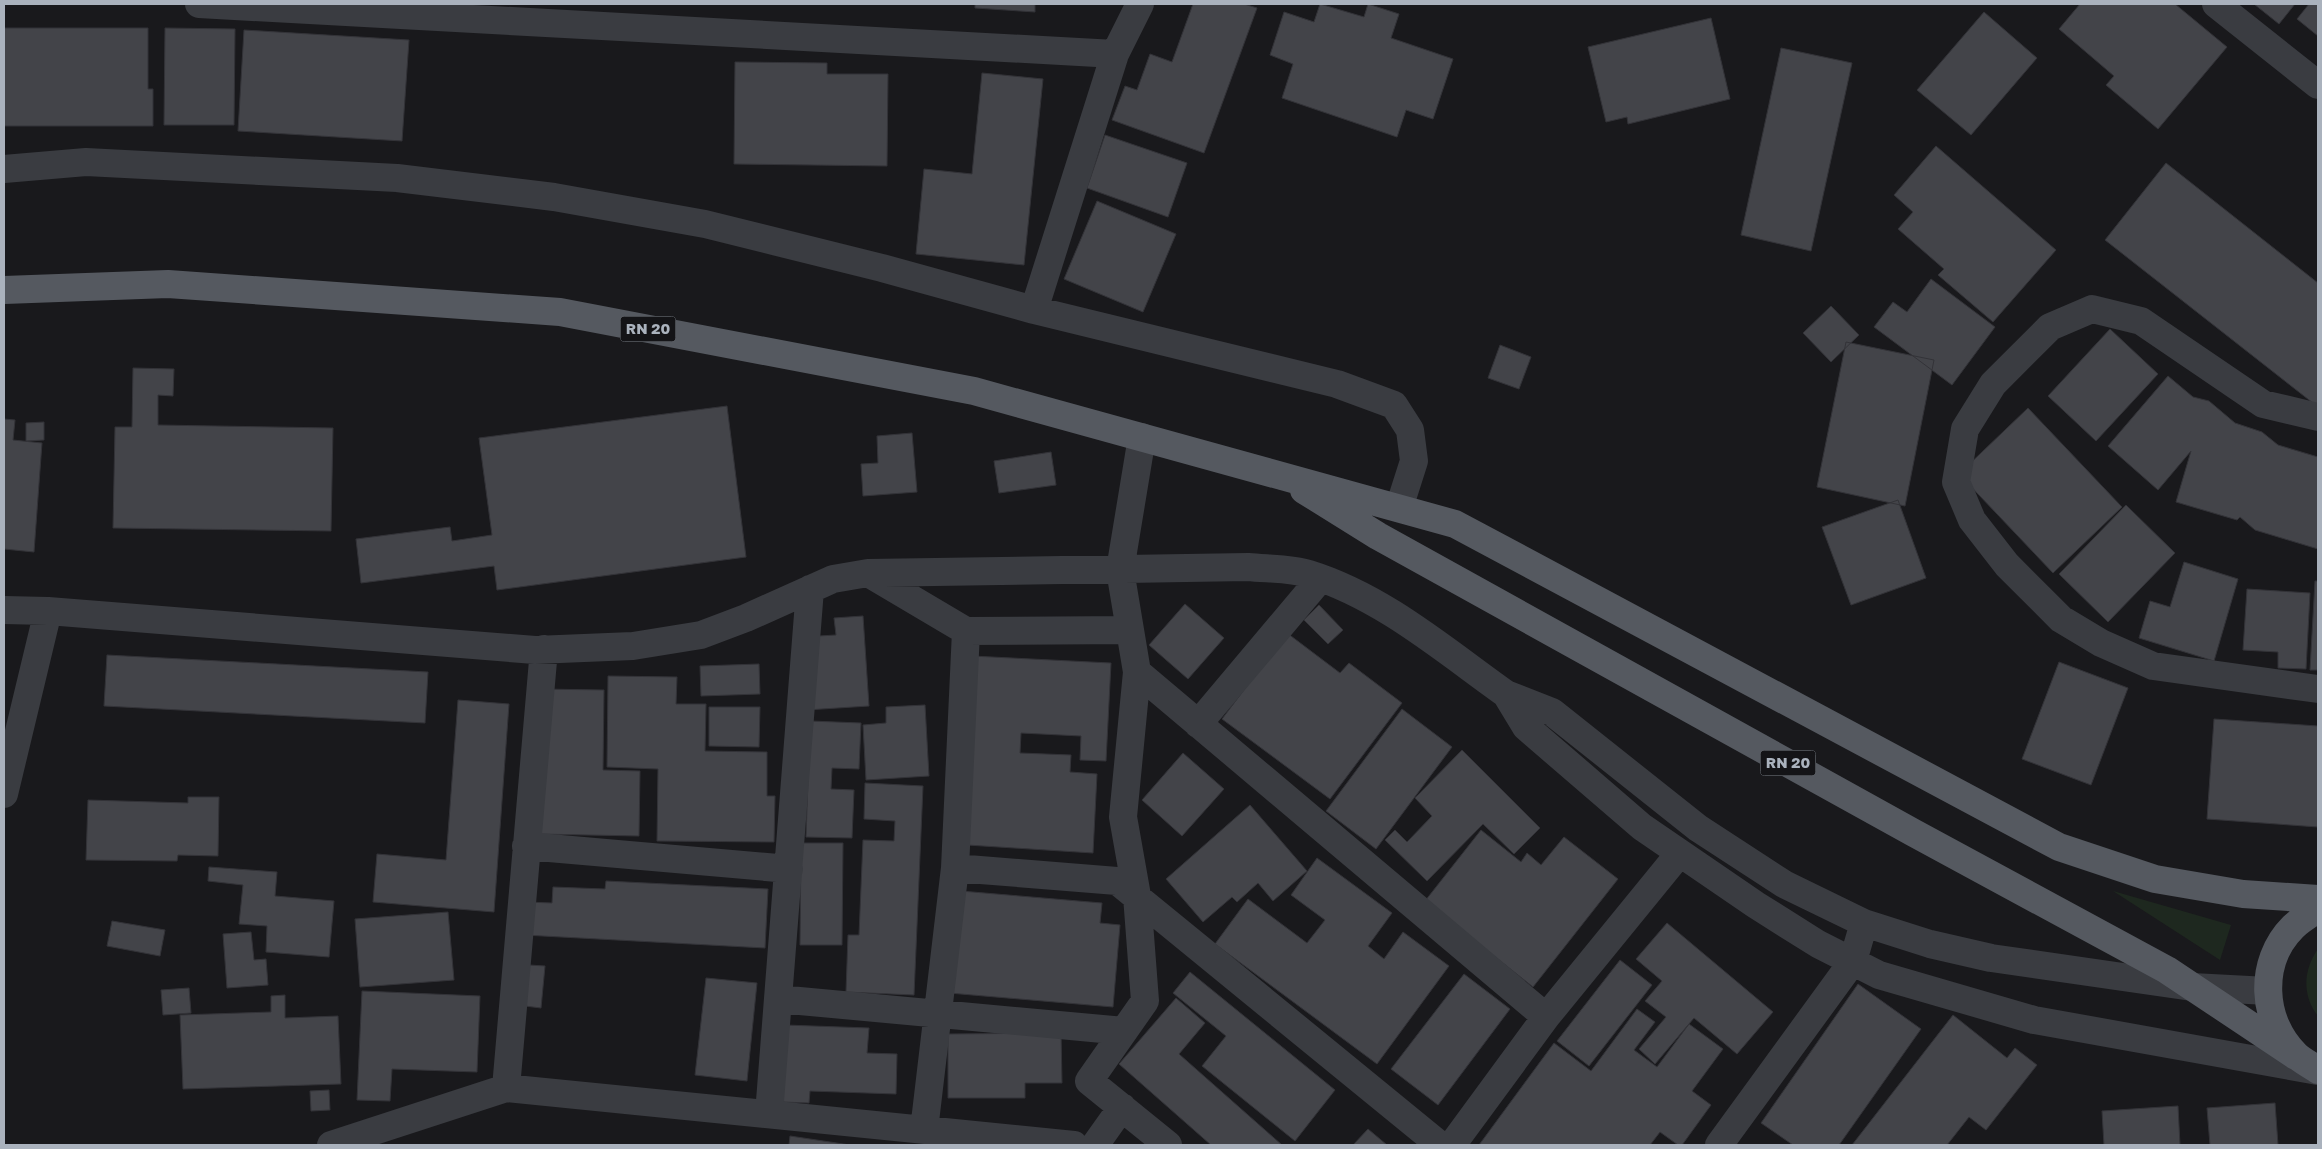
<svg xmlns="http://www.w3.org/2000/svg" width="2322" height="1149" font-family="'Golos Text',sans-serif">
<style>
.green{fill:#1e281f}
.building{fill:#434449;stroke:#333338}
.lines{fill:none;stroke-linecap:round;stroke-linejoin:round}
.minor{stroke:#3a3c41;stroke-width:28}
.primary{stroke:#555960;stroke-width:28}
.labels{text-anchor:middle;stroke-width:5;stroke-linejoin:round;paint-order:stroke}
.shield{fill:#141417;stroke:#7d838b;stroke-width:1}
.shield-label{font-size:15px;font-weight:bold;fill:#aab2bd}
</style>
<rect width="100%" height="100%" fill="#19191c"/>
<path class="green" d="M2113,891L2231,925L2220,960Z
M2318,949V1016C2302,996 2303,970 2318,949Z"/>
<path class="building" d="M975,4H1035V12L975,8Z
M1193,4H1244L1257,8L1204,153L1112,120L1125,86L1137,90L1150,54L1172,62Z
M1320,4L1364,17L1368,4L1399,14L1391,38L1453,59L1433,119L1406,110L1397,137L1282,98L1293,64L1270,55L1284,12L1314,22Z
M2080,4H2175L2227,47L2158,129L2106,85L2114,76L2059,29Z
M2254,4H2295L2279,24Z
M2309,4H2318V36L2297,19Z
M1984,12L2037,58L1971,135L1917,90Z
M1711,18L1730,99L1628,124L1627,117L1606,122L1588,47Z
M4,28H148V89H153V126H4Z
M165,28L235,29L234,125H164Z
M244,30L409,40L402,141L238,131Z
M1781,48L1852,63L1811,251L1741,235Z
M735,62L827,63V74H888L887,166L734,164Z
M982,73L1043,79L1024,265L916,254L924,169L972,174Z
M1105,135L1187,163L1168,217L1087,188Z
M1936,146L2056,250L1993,322L1938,275L1944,269L1898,229L1913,212L1894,195Z
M2166,163L2318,283V407L2105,240Z
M1097,201L1176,234L1143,312L1064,279Z
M1931,279L1995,327L1952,385L1874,327L1893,302L1907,312Z
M1831,306L1859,335L1831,362L1803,333Z
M2110,329L2158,374L2096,441L2048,396Z
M1846,342L1934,360L1905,506L1817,487Z
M1500,345L1531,357L1519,389L1488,378Z
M133,368L174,369L173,396L158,395V425L333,428L331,531L113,528L115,427H132Z
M2168,376L2193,397L2209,401L2235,423L2262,432L2278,445L2318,457V549L2255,530L2240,517L2237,520L2176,502L2191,451L2158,490L2108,446Z
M727,406L746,557L497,590L494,566L361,583L356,539L450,527L452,541L492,535L479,438Z
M2028,408L2122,507L2053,573L1959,474Z
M4,419L15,420L13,440L42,443L34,552L4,549Z
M44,422V440L26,441V423Z
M912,433L917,492L863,496L861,464L878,463L877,436Z
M1051,452L1056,485L999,493L994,461Z
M1898,500L1926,578L1851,605L1822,527Z
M2126,505L2175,553L2108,622L2059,574Z
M2184,562L2238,579L2214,661L2139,638L2150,601L2170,607Z
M2315,581H2318V670H2310Z
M2247,589L2310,593L2306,669L2278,668V652L2243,650Z
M1185,604L1224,638L1188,679L1149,645Z
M1319,605L1343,630L1328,644L1304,620Z
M863,616L869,706L806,710L802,637L836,635L834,618Z
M1287,633L1340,673L1349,663L1402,703L1330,799L1222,719Z
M107,655L428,672L425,723L104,706Z
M972,656L1111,663L1106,761L1080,760L1081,736L1021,733L1020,753L1071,755L1070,772L1097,774L1093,853L967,845Z
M2059,662L2128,688L2091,785L2022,759Z
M759,664L760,694L701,696L700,666Z
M608,676L677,677L676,704H706L705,751L767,752V796H775L774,842L657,841L658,769L607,767Z
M540,689L604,690L603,770L640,771L639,836L538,834Z
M458,700L509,704L494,912L373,902L377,854L446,860Z
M925,705L929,776L866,780L863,725L886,723V707Z
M709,707H760L759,747L709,746Z
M1402,709L1452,747L1376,849L1326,811Z
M2214,719L2318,726V827L2207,819Z
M810,721L861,723L859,769L832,768L831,789L854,790L852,838L806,837Z
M1462,750L1540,828L1514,854L1483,824L1427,881L1385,840L1395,830L1407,842L1432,816L1415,798Z
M1183,753L1224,789L1182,836L1142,800Z
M865,783L923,786L914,995L846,992L848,935H859L863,840L894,841L895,821L864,819Z
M188,797H219L218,856L178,855L177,861L86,860L88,800L188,803Z
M1250,805L1307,871L1273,901L1258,883L1237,902L1232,897L1203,922L1166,879Z
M1481,830L1521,862L1527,853L1541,865L1564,837L1618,879L1533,987L1425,901Z
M801,843H843L842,945H800Z
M1317,858L1392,913L1368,946L1384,959L1403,932L1449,966L1377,1064L1215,944L1248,899L1307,943L1325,920L1291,895Z
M209,867L277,872L275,896L334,901L329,957L266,952L267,926L239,924L243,885L208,881Z
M606,881L768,889L765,948L524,935L526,902L552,903L553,887L605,889Z
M949,890L1102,903L1100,923L1120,925L1113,1007L949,993Z
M448,912L454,980L360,987L355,919Z
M112,921L165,930L160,956L107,946Z
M1667,923L1773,1012L1737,1054L1694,1018L1655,1064L1639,1049L1666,1017L1645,1001L1662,981L1636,959Z
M251,932L254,960L266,959L268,985L227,988L223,934Z
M1620,960L1652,985L1589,1066L1557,1041Z
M529,965L545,966L541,1008L525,1006Z
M1190,972L1335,1090L1295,1141L1202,1066L1226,1036L1173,993Z
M1464,974L1510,1009L1438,1105L1391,1069Z
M706,978L757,983L747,1081L695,1075Z
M1858,984L1921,1029L1839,1145H1793L1761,1123Z
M189,988L191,1013L163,1015L161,990Z
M362,991L480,996L477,1072L392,1069L390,1101L357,1100Z
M285,995V1018L338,1016L341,1084L183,1089L180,1015L271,1012V996Z
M1176,998L1205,1023L1179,1054L1282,1145H1211L1119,1064Z
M1637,1009L1655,1022L1634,1050L1657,1067L1689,1024L1723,1049L1692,1091L1711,1105L1682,1145H1678L1660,1132L1650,1145H1479L1554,1043L1591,1071Z
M1953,1015L2007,1058L2015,1048L2037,1065L1986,1130L1969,1117L1947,1145H1852Z
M785,1025L869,1028L867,1053L897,1054L896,1094L810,1091L809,1103L783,1102Z
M1061,1033L1062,1083H1025V1098H948V1034Z
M329,1090L330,1110L311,1111L310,1091Z
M2275,1103L2278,1145H2210L2207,1108Z
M2178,1106L2180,1145H2104L2102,1111Z
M1368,1129L1387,1145H1353Z
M790,1136L850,1145H789Z"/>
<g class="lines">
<path class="minor" d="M199,4L1115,54
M2216,4L2318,85
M4,169L86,162L397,178L554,197L705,224L882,268L1034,310L1337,384L1394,405L1410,430L1414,461L1399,508
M1034,310L1115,54L1140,4
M2318,417L2263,404L2141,321L2092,309L2050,327L1993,384L1965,429L1956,482L1972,520L2007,565L2061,619L2101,643L2153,666L2318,689
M1142,437L1120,570L1137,672L1123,817L1137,896L1145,1001L1089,1081L1168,1145
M868,573L966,631L1130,630
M4,610L48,611L535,650L633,646L701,635L746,618L833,579L868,573L1248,567C1267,569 1291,568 1309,574C1383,597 1444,650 1506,694
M1137,672L1546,1017
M1198,724L1320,579
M4,794L48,611
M526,846L789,869
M955,868L1117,881L1440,1145
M2268,991L2192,987L1991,958L1930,944L1864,923L1784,884L1698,828L1552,712L1506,694L1526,727L1642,827L1756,905L1818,944L1879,975L2034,1020L2318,1071
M778,999L1124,1031
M506,1088L544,649
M769,1114L810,589
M924,1130L955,868L966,631
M331,1145L506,1088L1074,1145
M1095,1145L1122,1107
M1452,1145L1546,1017L1679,854
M1719,1145L1853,961L1864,923"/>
<path class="primary" d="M4,290L168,284L560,312L974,391L1455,524L2059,847L2155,879L2243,894L2318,899
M1304,490L1378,536L1914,833L2167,970L2296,1056
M2318,909C2310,914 2300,920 2293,927C2258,962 2261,1021 2296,1055C2302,1061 2311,1065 2318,1070"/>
</g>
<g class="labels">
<g class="shield">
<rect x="620.5" y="316.5" width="55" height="25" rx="4"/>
<rect x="1760.5" y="750.5" width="55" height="25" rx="4"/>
</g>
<g class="shield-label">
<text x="648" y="334">RN 20</text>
<text x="1788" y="768">RN 20</text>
</g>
</g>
<rect width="2322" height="1149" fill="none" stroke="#aab2bd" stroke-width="10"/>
</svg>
